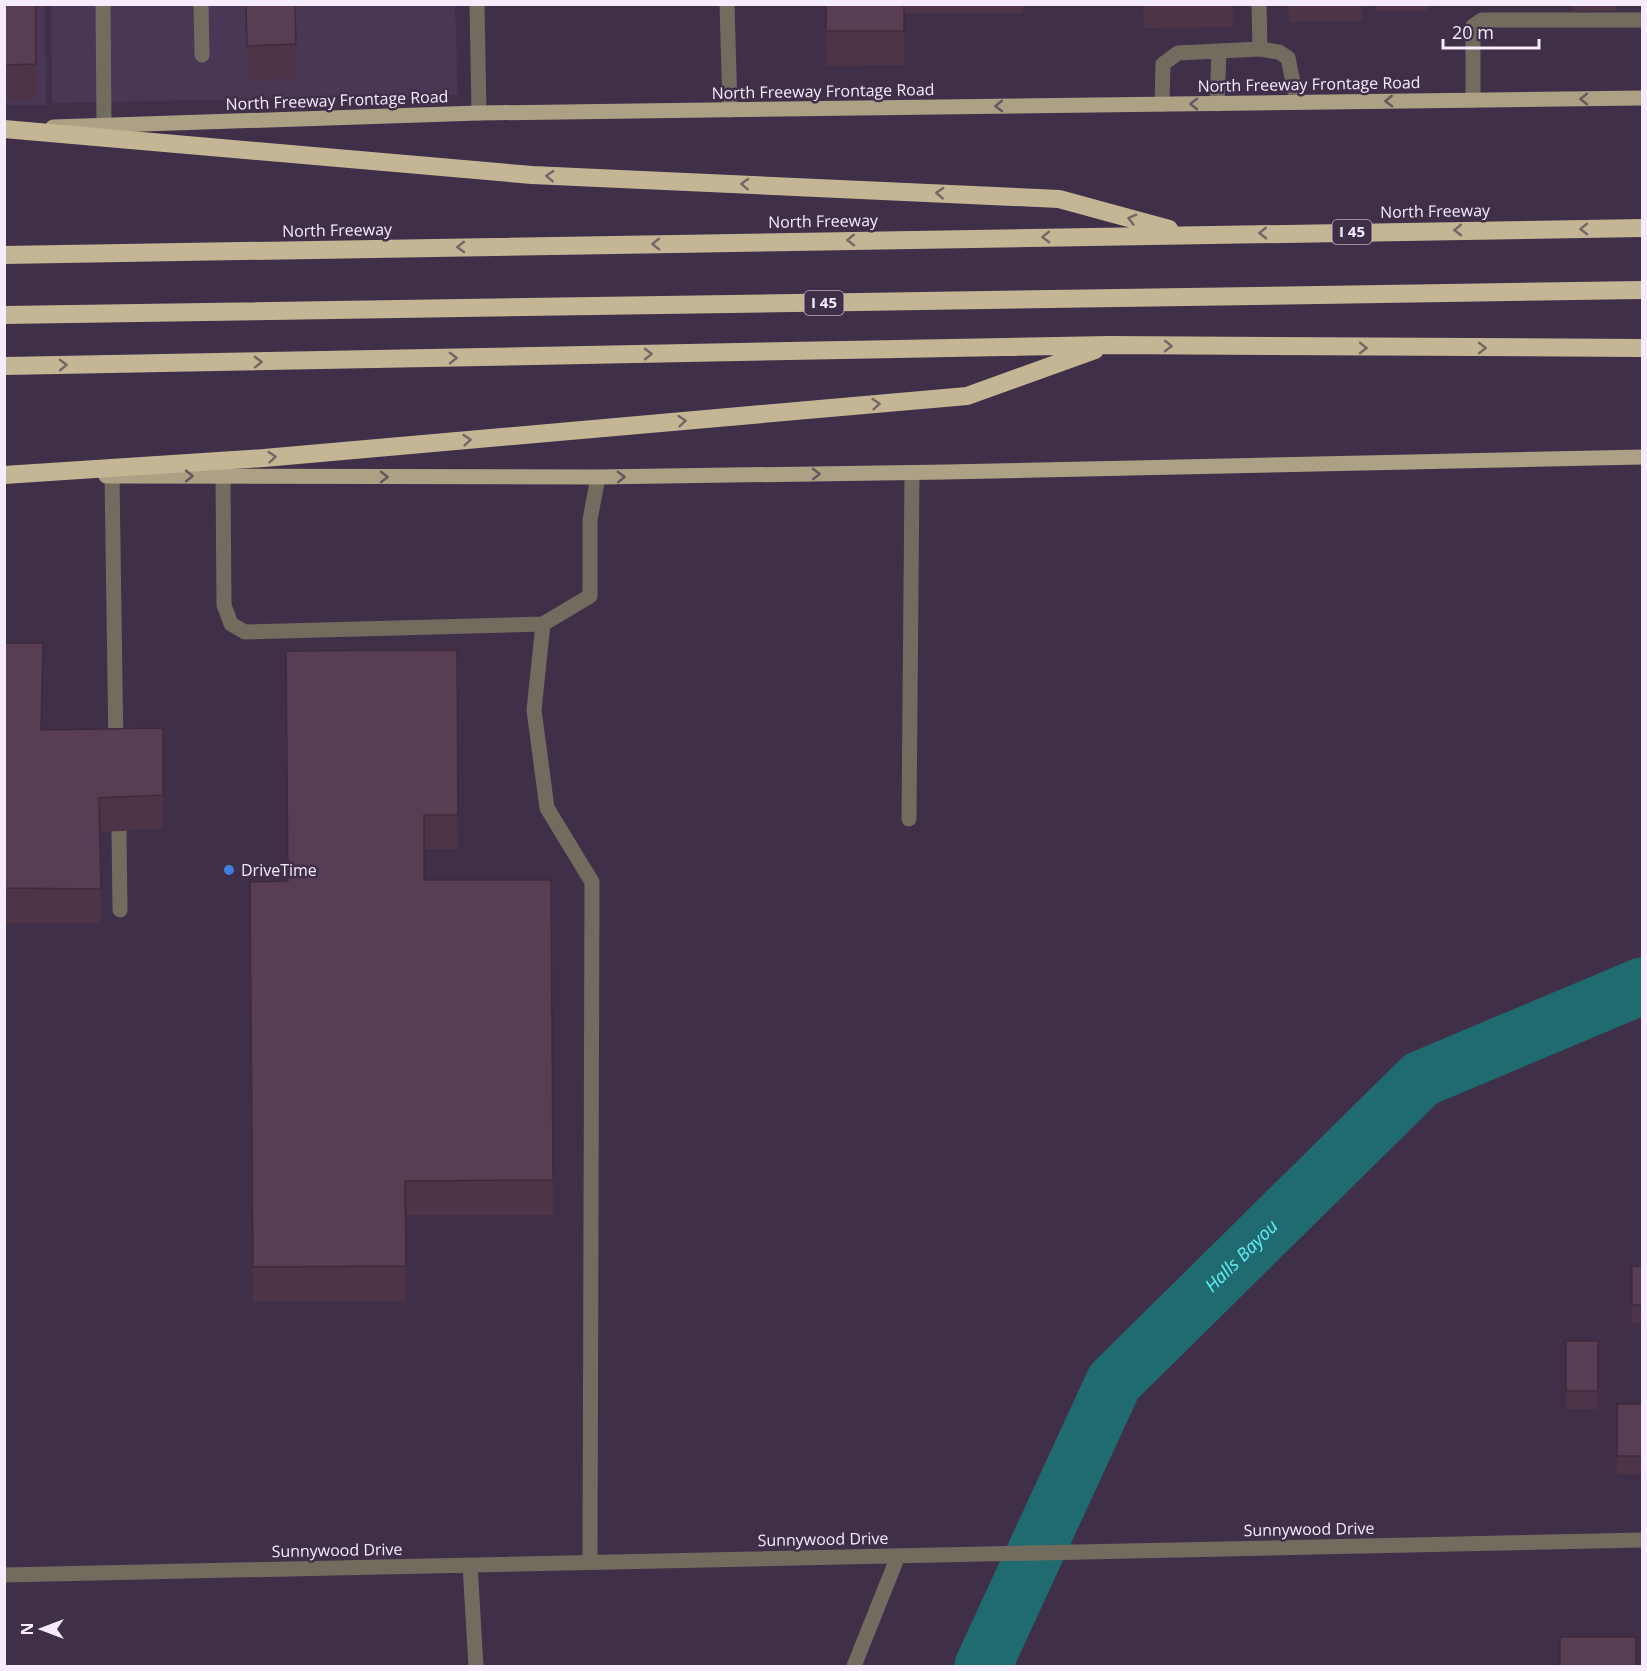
<svg xmlns="http://www.w3.org/2000/svg" width="1647" height="1671" font-family="'Open Sans',sans-serif">
<style>
.built{fill:#4a3755}
.lines{fill:none;stroke-linecap:round;stroke-linejoin:round}
.river{stroke:#206b70;stroke-width:57}
.minor{stroke:#726c5f;stroke-width:15}
.major{stroke:#ada185;stroke-width:15}
.highway{stroke:#c4b694;stroke-width:18}
.wall{fill:#4d3547}
.shaded-wall{fill:#3e2b3a}
.building{fill:#593e53;stroke:#3e2b3a;stroke-width:1.5}
.oneway{stroke:#66575d}
.oneway2{stroke:#746566}
.shop-dot{fill:#3f7fe0;stroke:#3f2f48;stroke-width:2}
.labels{text-anchor:middle;stroke-width:5;stroke-linejoin:round;paint-order:stroke}
.shield{fill:#3f2f48;stroke:#bfb3c7;stroke-width:1.5}
.shield-label{font-size:15px;font-weight:bold;fill:#f6ecfd}
.street-label{font-size:16px;fill:#f6ecfd;stroke:#3f2f48}
.poi-label{font-size:16px;fill:#f6ecfd;stroke:#3f2f48;text-anchor:start}
.water-label{font-size:18px;font-style:italic;fill:#63edf6;stroke:#3f2f48}
</style>
<rect width="100%" height="100%" fill="#3f2f48"/>
<path class="built" d="M4,5H45L46,105H5Z
M51,5H455L458,95L52,103Z"/>
<g class="lines">
<path class="river" id="s1" d="M983,1666L1114,1382L1421,1079L1642,986"/>
<path class="minor" d="M103,4L104,125
M201,4L202,55
M477,4L479,113
M727,4L730,110
M1259,4L1260,49
M1473,100V26L1482,20H1642
M1162,104L1163,64L1178,53L1260,49L1279,52L1288,58L1297,102
M1217,104L1219,51
M112,476L116,749
M223,476L224,605L231,624L245,632L543,624
M909,819L912,473
M119,831L120,910
M590,1562L592,882L547,808L534,710L543,624L590,596V520L598,477
M470,1565L476,1666
M4,1575L1642,1540
M854,1666L898,1556"/>
<path class="major" d="M53,127L479,113L1642,98
M106,476L598,477L946,472L1642,457"/>
<path class="highway" d="M4,129L532,175L1059,199L1169,229
M4,255L1642,228
M4,315L1642,290
M4,366L1109,345L1642,348
M4,475L264,458L967,396L1095,350"/>
</g>
<path class="wall" d="M4,4L36,64V99L4,100Z
M245,4H295L296,78L247,80Z
M825,4H1023V13H904V65L826,66Z
M1143,4H1233V27L1144,28Z
M1289,4H1362V21L1289,22Z
M1375,4H1429V11H1375Z
M1573,4H1616V11L1573,12Z
M4,643L43,677L42,730L163,728V829L100,832L101,923H4Z
M457,650L458,849H424V880H551L553,1215H406V1301L253,1302L250,882L288,881Z
M1632,1266H1642V1323H1632Z
M1566,1341H1598V1409H1566Z
M1617,1404H1642V1474H1617Z"/>
<path class="shaded-wall" d="M43,643V677L41,765V730Z"/>
<path class="building" d="M4,4H36V64L4,65Z
M246,4H295L296,44L247,46Z
M826,4H904V31H826Z
M4,643H43L41,730L163,728V795L99,798L101,889L4,888Z
M457,650L458,815H424V880H551L553,1180L405,1181L406,1266L253,1267L250,882L288,881L286,651Z
M1632,1266H1642V1305H1632Z
M1566,1341H1598V1391H1566Z
M1617,1404H1642V1456H1617Z
M1560,1637H1636V1666H1560Z"/>
<defs><path id="oneway-chevron" d="M-2-3.5L2.5 0L-2 3.5" fill="none" stroke-width="1.6" stroke-linecap="round" stroke-linejoin="round" transform="scale(1.5)"/></defs>
<g class="oneway">
<use href="#oneway-chevron" transform="translate(1584 99) rotate(179)"/>
<use href="#oneway-chevron" transform="translate(1389 101) rotate(179)"/>
<use href="#oneway-chevron" transform="translate(1194 104) rotate(180)"/>
<use href="#oneway-chevron" transform="translate(999 106) rotate(179)"/>
<use href="#oneway-chevron" transform="translate(816 474) rotate(-1)"/>
<use href="#oneway-chevron" transform="translate(189 476)"/>
<use href="#oneway-chevron" transform="translate(384 477)"/>
<use href="#oneway-chevron" transform="translate(621 477) rotate(-1)"/>
</g>
<g class="oneway2">
<use href="#oneway-chevron" transform="translate(550 176) rotate(-177)"/>
<use href="#oneway-chevron" transform="translate(745 184) rotate(-177)"/>
<use href="#oneway-chevron" transform="translate(940 193) rotate(-177)"/>
<use href="#oneway-chevron" transform="translate(1132 219) rotate(-165)"/>
<use href="#oneway-chevron" transform="translate(1584 229) rotate(179)"/>
<use href="#oneway-chevron" transform="translate(1458 230) rotate(179)"/>
<use href="#oneway-chevron" transform="translate(1263 233) rotate(179)"/>
<use href="#oneway-chevron" transform="translate(1046 237) rotate(179)"/>
<use href="#oneway-chevron" transform="translate(851 240) rotate(179)"/>
<use href="#oneway-chevron" transform="translate(656 244) rotate(179)"/>
<use href="#oneway-chevron" transform="translate(461 247) rotate(179)"/>
<use href="#oneway-chevron" transform="translate(1168 346) rotate(1)"/>
<use href="#oneway-chevron" transform="translate(1363 348) rotate(1)"/>
<use href="#oneway-chevron" transform="translate(1482 348)"/>
<use href="#oneway-chevron" transform="translate(648 354) rotate(-1)"/>
<use href="#oneway-chevron" transform="translate(453 358) rotate(-1)"/>
<use href="#oneway-chevron" transform="translate(258 362) rotate(-1)"/>
<use href="#oneway-chevron" transform="translate(63 365) rotate(-1)"/>
<use href="#oneway-chevron" transform="translate(876 404) rotate(-5)"/>
<use href="#oneway-chevron" transform="translate(682 421) rotate(-5)"/>
<use href="#oneway-chevron" transform="translate(467 440) rotate(-5)"/>
<use href="#oneway-chevron" transform="translate(272 457) rotate(-5)"/>
</g>
<circle class="shop-dot" cx="229" cy="870" r="6"/>
<g class="labels">
<g class="shield">
<rect x="1332.5" y="220" width="39" height="24" rx="4.5"/>
<rect x="804.5" y="291" width="39" height="24" rx="4.5"/>
</g>
<g class="shield-label">
<text x="1352" y="237">I 45</text>
<text x="824" y="308">I 45</text>
</g>
<g class="street-label">
<text transform="translate(1309 84) rotate(-1)" y="6">North Freeway Frontage Road</text>
<text transform="translate(823 91) rotate(-1)" y="6">North Freeway Frontage Road</text>
<text transform="translate(337 100) rotate(-2)" y="6">North Freeway Frontage Road</text>
<text transform="translate(1435 211) rotate(-1)" y="6">North Freeway</text>
<text transform="translate(823 221) rotate(-1)" y="6">North Freeway</text>
<text transform="translate(337 230) rotate(-1)" y="6">North Freeway</text>
<text transform="translate(1309 1529) rotate(-1)" y="6">Sunnywood Drive</text>
<text transform="translate(823 1539) rotate(-1)" y="6">Sunnywood Drive</text>
<text transform="translate(337 1550) rotate(-1)" y="6">Sunnywood Drive</text>
</g>
<g class="poi-label">
<text x="241" y="876">DriveTime</text>
</g>
<g class="water-label">
<text dy="6" stroke="none"><textPath href="#s1" startOffset="492">Halls Bayou</textPath></text>
</g>
</g>
<rect width="1647" height="1671" fill="none" stroke="#f6ecfd" stroke-width="12"/>
<g transform="translate(42 1629) rotate(270)" stroke="#3f2f48" stroke-width="4.5" paint-order="stroke">
<path d="M0-4.5L10 22L0 15L-10 22Z" fill="#f6ecfd"/>
<text y="-9" font-size="16" font-weight="bold" text-anchor="middle" fill="#f6ecfd">N</text>
</g>
<path d="M1443 39v9h96v-9" fill="none" stroke="#f6ecfd" stroke-width="3"/>
<text x="1452" y="39" font-size="18" fill="#f6ecfd" stroke="#3f2f48" stroke-width="4.5" paint-order="stroke">20 m</text>
</svg>
